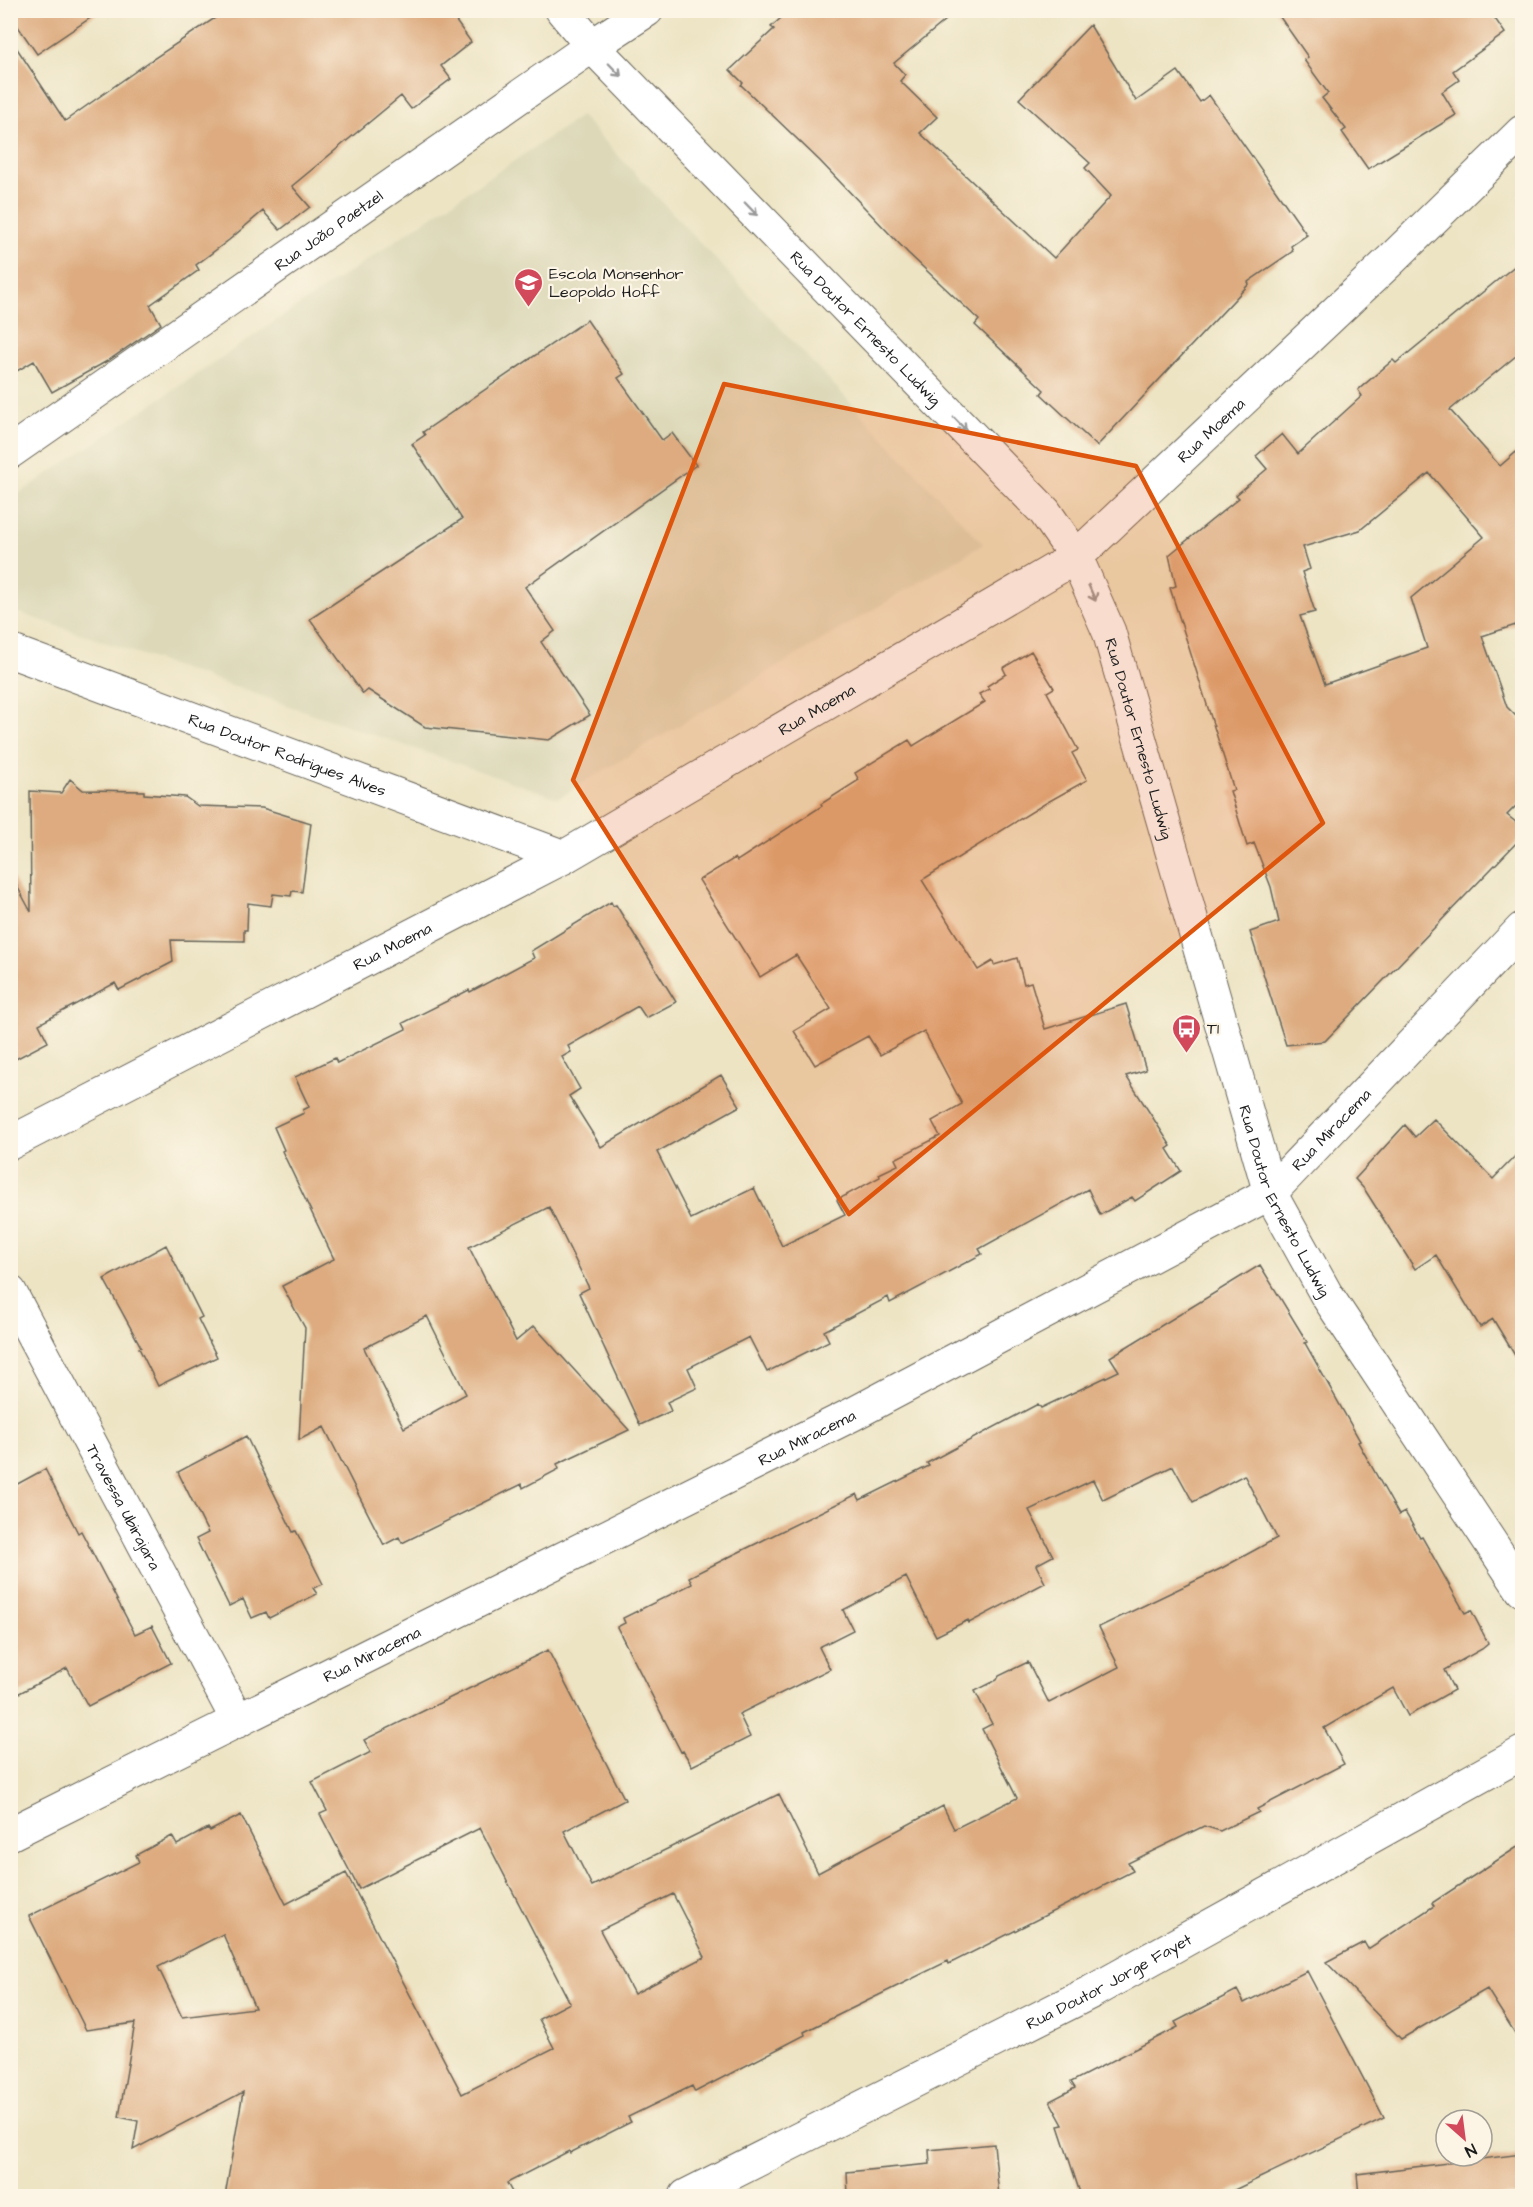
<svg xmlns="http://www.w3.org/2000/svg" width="1533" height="2207" font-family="'Architects Daughter',sans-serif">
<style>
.built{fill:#dcd8b8}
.building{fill:#ddab7f;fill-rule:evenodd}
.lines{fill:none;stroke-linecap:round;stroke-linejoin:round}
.minor-casing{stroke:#656257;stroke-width:35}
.minor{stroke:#fff;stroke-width:33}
.oneway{stroke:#999}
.marked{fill:#de560d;fill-opacity:0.2;stroke:#de560d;stroke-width:4.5;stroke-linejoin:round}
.labels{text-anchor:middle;stroke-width:4.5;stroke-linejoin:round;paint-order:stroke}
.street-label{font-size:16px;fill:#1c1c1c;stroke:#fcf5e5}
.poi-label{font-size:16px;fill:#1c1c1c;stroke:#fcf5e5;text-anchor:start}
</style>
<rect width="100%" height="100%" fill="#fcf5e5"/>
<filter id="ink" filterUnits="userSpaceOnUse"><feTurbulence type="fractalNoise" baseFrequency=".0167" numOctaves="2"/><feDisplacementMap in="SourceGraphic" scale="12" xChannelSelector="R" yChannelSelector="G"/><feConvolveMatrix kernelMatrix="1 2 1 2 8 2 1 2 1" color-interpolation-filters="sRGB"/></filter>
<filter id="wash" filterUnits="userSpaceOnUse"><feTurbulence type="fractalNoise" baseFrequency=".008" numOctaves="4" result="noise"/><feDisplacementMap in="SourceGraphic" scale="24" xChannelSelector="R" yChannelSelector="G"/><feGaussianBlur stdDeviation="1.35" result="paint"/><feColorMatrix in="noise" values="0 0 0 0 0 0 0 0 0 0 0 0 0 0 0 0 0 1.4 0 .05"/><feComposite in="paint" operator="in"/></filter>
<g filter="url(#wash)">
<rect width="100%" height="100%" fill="#ede4c4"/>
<path class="built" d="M581,116L983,544L558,798L11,610V499Z"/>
<g id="blocks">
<path class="building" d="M10,10H102L37,54L10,15Z
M227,10H448L471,42L441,66L451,79L411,109L401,96L292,186L310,207L280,230L263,211L229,240L196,265L199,270L150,305L161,324L109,360L52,392L34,361L10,375V38L65,121L150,61Z
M790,10H958L894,63L905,75L900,81L937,117L920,133L1054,258L1111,196L1085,168L1090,163L1019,99L1090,25L1136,101L1178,71L1200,102L1209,95L1307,235L1291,246L1293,251L1248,282L1249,284L1097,446L1041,394L1044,390L975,325L979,320L908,253L820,161L741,85L743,83L730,70L774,29L771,27Z
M1275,10H1489L1505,33L1453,71L1459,80L1442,92L1456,115L1368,169L1342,132L1346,129L1322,98L1328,93L1304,60L1308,57Z
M1522,260V351L1450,410L1500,466L1522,447V623L1482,636L1507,707L1522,722V800L1507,815L1522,827V837L1325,1041L1286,1045L1250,932L1279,922L1271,887L1254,843L1247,846L1230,791L1234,790L1170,588L1176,586L1169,555L1239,498L1236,495L1267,469L1256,456L1282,434L1298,454L1362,396L1358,390L1393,360L1396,363ZM1429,473L1484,537L1411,598L1427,648L1325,684L1300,616L1315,612L1302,572L1310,569L1303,547L1360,530Z
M587,320L624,374L618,378L662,440L672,433L696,465L525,587L555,631L541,642L590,715L549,740L425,727L368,690L363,694L310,619L462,519L412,444L425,435L423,432Z
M1031,651L1054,688L1047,692L1078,750L1072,753L1087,780L1046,803L922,880L978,970L993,961L994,965L1017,958L1024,984L1031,982L1045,1029L1126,1004L1146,1070L1126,1076L1171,1146L1167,1149L1181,1171L1135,1201L1132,1197L1100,1215L1088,1189L979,1249L982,1254L890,1303L888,1297L824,1331L829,1341L767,1372L749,1337L688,1368L697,1388L667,1402L671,1411L640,1425L579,1293L589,1288L549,1207L469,1247L516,1341L534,1326L629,1430L557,1464L559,1469L523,1488L522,1484L402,1543L399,1537L384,1545L324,1427L299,1440L305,1328L282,1286L334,1259L282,1151L284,1150L274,1127L304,1113L303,1110L309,1107L295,1077L335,1058L337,1063L406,1029L403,1023L469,990L470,992L534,958L531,951L611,902L613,906L616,905L676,1002L646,1018L638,1006L568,1046L571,1052L562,1057L580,1089L569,1096L601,1147L721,1075L740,1106L657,1152L691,1219L754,1188L782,1246L845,1215L837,1200L880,1177L879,1174L898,1165L895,1159L940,1136L932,1121L962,1104L924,1031L880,1055L868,1036L815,1065L794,1031L831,1009L796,955L760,977L699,880L735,858L737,861L822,806L821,804L859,780L855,773L909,740L913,746L985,702L979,694L989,689L987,686L1006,674L1003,668ZM427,1316L466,1394L404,1428L364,1348Z
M70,779L83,790L144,791V794L185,797L198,806L262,808L311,823L302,892L292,891L291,896L273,894L271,906L248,903L247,930H244V941L171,940L173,962L119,990L115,983L39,1024L48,1042L10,1062V873L31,912L30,791L61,793Z
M1434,1119L1493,1179L1522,1149V1367L1493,1319L1480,1327L1436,1255L1415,1269L1365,1190L1355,1179L1405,1125L1415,1137Z
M166,1245L202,1317L198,1319L217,1357L158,1386L139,1348L141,1347L104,1279Z
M1260,1265L1307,1342L1305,1343L1360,1441L1358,1442L1399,1515L1405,1512L1420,1538L1422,1537L1465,1613L1471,1610L1487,1641L1488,1644L1482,1649L1444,1670L1454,1690L1408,1716L1393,1688L1324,1728L1344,1764L1257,1809L1259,1812L1220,1831L1204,1826L1128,1863L1133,1871L949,1964L948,1961L804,2032L805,2035L695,2092L692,2086L628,2117L631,2122L570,2153L569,2151L507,2183L514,2196H225L243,2092L133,2150L138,2121L119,2117L135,2023L86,2030L29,1916L139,1862L136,1855L172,1836L177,1845L208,1828L210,1831L241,1815L286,1904L346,1873L462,2094L554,2048L539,2019L570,2003L480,1828L359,1889L320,1814L327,1811L312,1782L371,1752L364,1740L548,1650L625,1800L564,1831L592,1886L779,1794L818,1873L943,1806L954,1829L1017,1798L982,1729L992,1724L975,1691L997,1680L999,1676L1028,1662L1049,1703L1119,1667L1099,1627L1222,1568L1277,1538L1244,1475L1193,1502L1173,1466L1103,1500L1093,1480L1029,1510L1053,1556L1036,1565L1045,1583L969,1623L968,1620L936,1636L906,1577L843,1610L853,1630L819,1647L830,1669L739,1714L750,1737L692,1766L683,1751L681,1752L617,1627L625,1623L623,1618L692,1584L689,1577L733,1555L857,1494L860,1500L929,1466L927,1463L1038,1404L1041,1408L1119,1371L1110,1357ZM673,1894L705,1957L634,1994L600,1930ZM223,1934L255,2008L182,2017L158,1967Z
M246,1436L293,1532L296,1531L323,1584L313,1588L317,1594L269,1618L266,1612L252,1618L243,1599L229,1606L196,1539L208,1533L178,1472Z
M45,1469L78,1533L81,1531L135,1634L152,1626L171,1663L88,1706L67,1668L10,1698V1488Z
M1522,1844V2044L1487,1989L1401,2039L1326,1962L1364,1942L1368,1949L1434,1906L1432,1903Z
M1307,1971L1384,2118L1222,2196H1081L1058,2126L1063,2125L1050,2101L1075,2088L1071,2082L1178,2027L1175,2022L1237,1990L1244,2003Z
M994,2144L999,2196H848L847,2172L930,2164L929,2150Z
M1522,2154V2196H1359L1357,2174Z"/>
</g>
</g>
<g filter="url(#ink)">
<use href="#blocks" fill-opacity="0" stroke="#656257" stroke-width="1.5"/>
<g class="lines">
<defs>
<g id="minor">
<path id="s1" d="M562,10L592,46L1045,512L1076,557L1109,632L1270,1193L1326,1294L1522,1590"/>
<path id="s2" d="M10,452L592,46L647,10"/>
<path id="s3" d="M10,651L564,857"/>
<path id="s4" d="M10,1143L564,857L1076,557L1392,259L1522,132"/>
<path id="s5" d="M10,1292L238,1721"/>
<path id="s6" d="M10,1834L853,1414L1270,1193L1522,929"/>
<path id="s7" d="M686,2196L1093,1991L1522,1753"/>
</g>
</defs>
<use href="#minor" class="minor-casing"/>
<use href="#minor" class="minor"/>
</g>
<defs><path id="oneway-shaft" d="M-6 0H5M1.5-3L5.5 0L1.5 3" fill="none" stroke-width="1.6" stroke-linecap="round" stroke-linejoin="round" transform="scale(1.5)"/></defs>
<g class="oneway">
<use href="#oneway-shaft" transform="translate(615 70) rotate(46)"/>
<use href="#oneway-shaft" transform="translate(751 209) rotate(46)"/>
<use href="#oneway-shaft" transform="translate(960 424) rotate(46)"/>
<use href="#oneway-shaft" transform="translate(1092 593) rotate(66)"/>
</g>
</g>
<path class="marked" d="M724,384L1136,466L1323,823L849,1214L573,780Z"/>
<defs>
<symbol id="school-pin" viewBox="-11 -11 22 30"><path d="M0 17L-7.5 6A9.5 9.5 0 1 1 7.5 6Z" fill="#d1495b" stroke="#fcf5e5"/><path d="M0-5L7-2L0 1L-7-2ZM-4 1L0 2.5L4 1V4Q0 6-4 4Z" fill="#fff"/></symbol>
<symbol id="bus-pin" viewBox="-11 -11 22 30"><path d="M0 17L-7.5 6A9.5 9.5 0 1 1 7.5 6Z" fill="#d1495b" stroke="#fcf5e5"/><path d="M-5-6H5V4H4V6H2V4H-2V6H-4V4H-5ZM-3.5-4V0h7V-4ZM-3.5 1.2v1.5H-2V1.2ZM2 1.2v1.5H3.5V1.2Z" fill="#fff"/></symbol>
</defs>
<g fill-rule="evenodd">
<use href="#school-pin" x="512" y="266" width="33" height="45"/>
<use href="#bus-pin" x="1170" y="1012" width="33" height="45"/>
</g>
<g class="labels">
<g class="street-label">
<text dy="6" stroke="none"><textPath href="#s2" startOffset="388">Rua João Paetzel</textPath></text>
<text dy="6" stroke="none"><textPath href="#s1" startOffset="440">Rua Doutor Ernesto Ludwig</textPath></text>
<text dy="6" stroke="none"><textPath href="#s4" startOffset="1402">Rua Moema</textPath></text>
<text dy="6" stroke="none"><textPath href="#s4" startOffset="916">Rua Moema</textPath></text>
<text dy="6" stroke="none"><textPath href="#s1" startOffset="944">Rua Doutor Ernesto Ludwig</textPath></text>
<text dy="6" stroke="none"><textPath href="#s3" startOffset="296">Rua Doutor Rodrigues Alves</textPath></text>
<text dy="6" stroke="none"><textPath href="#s4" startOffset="430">Rua Moema</textPath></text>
<text dy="6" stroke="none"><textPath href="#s6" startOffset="1502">Rua Miracema</textPath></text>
<text dy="6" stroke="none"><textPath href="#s1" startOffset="1430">Rua Doutor Ernesto Ludwig</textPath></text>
<text dy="6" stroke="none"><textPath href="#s6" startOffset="890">Rua Miracema</textPath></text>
<text dy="6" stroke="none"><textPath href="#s5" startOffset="243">Travessa Ubirajara</textPath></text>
<text dy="6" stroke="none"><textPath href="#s6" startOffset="404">Rua Miracema</textPath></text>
<text dy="6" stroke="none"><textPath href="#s7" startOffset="474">Rua Doutor Jorge Fayet</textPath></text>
</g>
<g class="poi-label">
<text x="549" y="279">Escola Monsenhor<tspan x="549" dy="18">Leopoldo Hoff</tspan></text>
<text x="1207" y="1034">T1</text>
</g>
</g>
<rect width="1533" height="2207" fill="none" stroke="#fcf5e5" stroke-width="36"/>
<g transform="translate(1464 2138) rotate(152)"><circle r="28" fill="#fcf5e5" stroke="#a29e95" stroke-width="1.5"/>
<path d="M0-4.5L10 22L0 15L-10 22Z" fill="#d1495b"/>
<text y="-9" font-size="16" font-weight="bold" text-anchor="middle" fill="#1c1c1c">N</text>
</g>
</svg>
